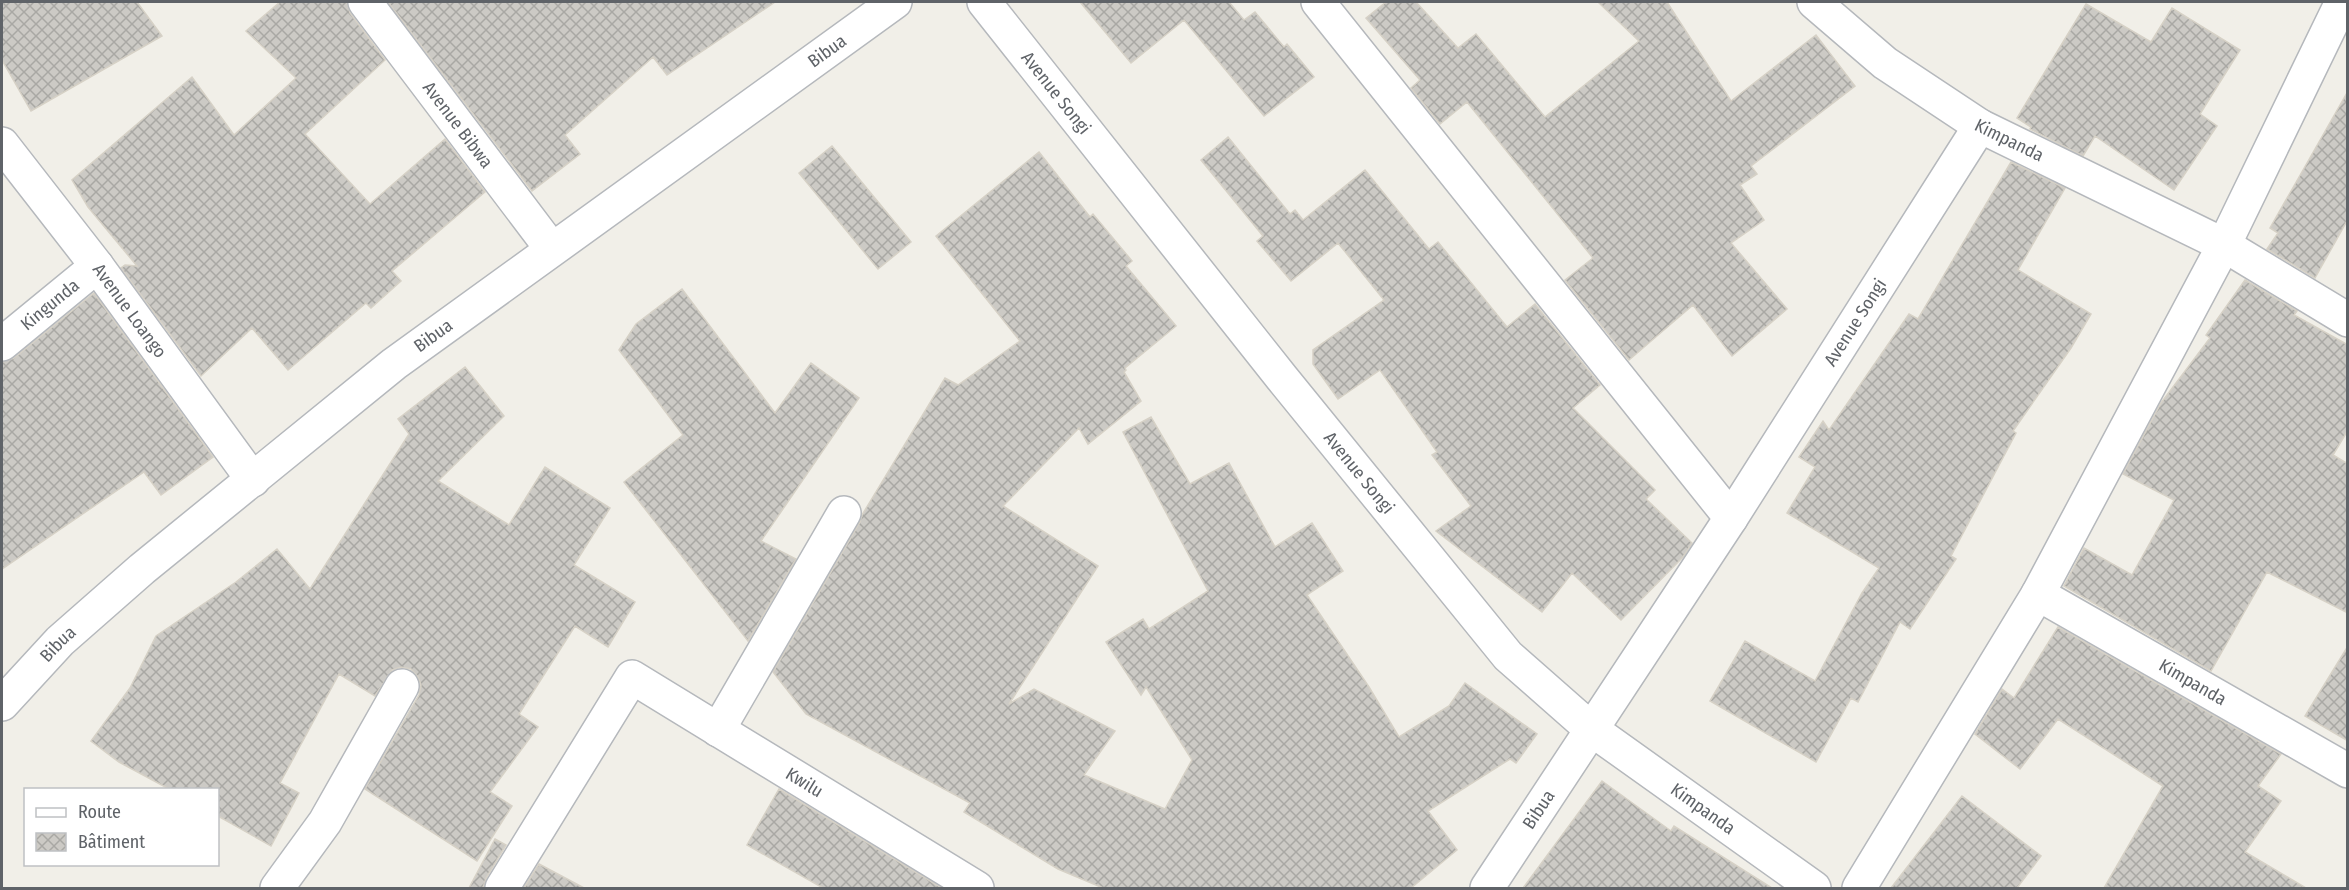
<svg xmlns="http://www.w3.org/2000/svg" width="2349" height="890" font-family="'Fira Sans Condensed',sans-serif">
<style>
.building{fill:url(#building-cross-hatch);stroke:#d6d1c6;stroke-width:1.5}
.lines{fill:none;stroke-linecap:round;stroke-linejoin:round}
.street-casing{stroke:#b5b8bc;stroke-width:36}
.street{stroke:#fff;stroke-width:33}
.labels{text-anchor:middle;stroke-width:4.5;stroke-linejoin:round;paint-order:stroke}
.street-label{font-size:18px;fill:#5f6368;stroke:#fff}
</style>
<defs>
<pattern id="building-cross-hatch" width="8" height="8" patternUnits="userSpaceOnUse" patternTransform="scale(1.5)"><rect width="8" height="8" fill="#cccac5"/><path d="M0 0l8 8M0 8l8-8" fill="none" stroke="#a9a8a4"/></pattern>
</defs>
<rect width="100%" height="100%" fill="#f1efe8"/>
<path class="building" d="M2,2H137L162,36L31,111L2,60Z
M280,2H347L350,13L385,60L305,134L370,204L445,139L485,192L392,271L401,281L371,308L366,303L288,370L252,328L201,376L121,268L125,265L137,266L88,207L72,180L192,77L234,135L296,78L246,31Z
M388,2H775L667,75L653,57L565,135L580,154L532,191Z
M1080,2H1229L1244,20L1255,12L1284,47L1287,44L1314,77L1264,116L1184,20L1131,63Z
M1386,2H1416L1458,48L1476,34L1545,117L1639,41L1598,2H1667L1731,101L1816,35L1855,86L1751,166L1757,174L1740,185L1764,220L1731,243L1787,309L1732,356L1693,305L1629,360L1565,280L1593,258L1467,102L1440,124L1411,88L1420,80L1366,18Z
M2086,4L2151,42L2172,8L2240,50L2200,114L2217,126L2174,190L2095,136L2083,156L2030,129L2031,127L2017,118Z
M2348,91V219L2315,278L2267,249L2278,233L2270,228Z
M1228,137L1290,214L1295,210L1303,220L1365,170L1429,249L1438,242L1507,327L1535,304L1600,385L1573,408L1655,490L1646,499L1692,543L1683,557L1621,620L1572,573L1542,612L1436,531L1471,506L1432,455L1437,452L1380,370L1338,399L1313,364V350L1384,300L1338,243L1291,281L1257,241L1263,236L1201,160Z
M832,146L911,242L878,269L799,173Z
M1039,152L1090,217L1093,214L1132,261L1126,266L1176,326L1125,368L1126,370L1124,372L1141,401L1088,444L1079,428L1003,506L1098,566L1009,704L1034,689L1115,731L1084,775L1165,809L1192,760L1146,687L1141,695L1106,642L1143,619L1149,629L1208,591L1123,432L1151,417L1190,484L1229,463L1275,547L1312,523L1343,571L1307,595L1369,687L1399,737L1449,706L1465,683L1537,734L1516,763L1510,759L1428,811L1457,850L1411,888H1103L1058,869L964,812L970,803L806,714L773,672L860,522L862,515L945,378L958,385L1020,341L936,236Z
M2011,162L2065,188L2018,270L2091,314L2071,348L2013,431L2016,433L1951,556L1956,559L1910,629L1900,622L1858,702L1851,698L1816,762L1710,701L1745,641L1815,681L1862,593L1879,568L1787,513L1815,467L1799,457L1823,421L1829,430L1909,314L1918,319Z
M2245,280L2297,311L2294,315L2348,345V430L2333,455L2348,464V613L2267,572L2211,671L2064,586L2084,548L2132,575L2174,500L2123,474L2161,403L2210,338L2206,335Z
M682,289L775,413L811,363L859,398L761,541L796,559L748,641L624,482L683,435L619,350L636,324Z
M94,293L213,457L161,495L144,472L2,569V362L14,358Z
M465,367L504,416L438,481L509,525L545,467L610,508L574,565L635,602L608,647L575,626L519,714L538,727L490,792L512,806L477,861L365,789L419,695L421,685L418,677L411,669L401,667L392,670L375,696L339,674L280,783L299,793L271,846L218,816V789H169L119,762L91,741L130,688L156,636L236,582L277,549L310,589L409,434L398,419Z
M2058,627L2281,754L2258,786L2281,801L2245,852L2306,888H2104L2163,786L2058,719L2020,769L1975,734L2002,689L2014,698Z
M2348,646V741L2305,716Z
M1602,781L1671,831L1674,826L1772,888H1523Z
M779,789L942,888H823L747,845Z
M1962,796L2041,856L2017,888H1891Z
M495,839L506,845L486,878L483,888H469Z
M539,864L584,888H524Z"/>
<g class="lines">
<defs>
<g id="street">
<path id="s1" d="M365,2L551,248"/>
<path id="s2" d="M984,2L1282,378L1508,656L1591,729L1814,888"/>
<path d="M1318,2L1731,518"/>
<path id="s3" d="M1814,2L1885,63L1980,126L2224,245L2348,320"/>
<path id="s4" d="M2,144L97,266L253,480"/>
<path id="s5" d="M2,344L97,266"/>
<path id="s6" d="M2038,594L2348,771"/>
<path id="s7" d="M2,704L60,641L142,569L394,364L895,2"/>
<path d="M718,730L844,513"/>
<path d="M277,888L325,822L402,686"/>
<path id="s8" d="M502,888L632,677L977,888"/>
<path id="s9" d="M1487,888L1731,518L1980,126"/>
<path d="M1859,888L2038,594L2224,245L2342,2"/>
</g>
</defs>
<use href="#street" class="street-casing"/>
<use href="#street" class="street"/>
</g>
<g class="labels">
<g class="street-label">
<text dy="6" stroke="none"><textPath href="#s7" startOffset="1054">Bibua</textPath></text>
<text dy="6" stroke="none"><textPath href="#s2" startOffset="116">Avenue Songi</textPath></text>
<text dy="6" stroke="none"><textPath href="#s1" startOffset="154">Avenue Bibwa</textPath></text>
<text dy="6" stroke="none"><textPath href="#s3" startOffset="240">Kimpanda</textPath></text>
<text dy="6" stroke="none"><textPath href="#s5" startOffset="62">Kingunda</textPath></text>
<text dy="6" stroke="none"><textPath href="#s4" startOffset="210">Avenue Loango</textPath></text>
<text dy="6" stroke="none"><textPath href="#s9" startOffset="675">Avenue Songi</textPath></text>
<text dy="6" stroke="none"><textPath href="#s7" startOffset="568">Bibua</textPath></text>
<text dy="6" stroke="none"><textPath href="#s2" startOffset="602">Avenue Songi</textPath></text>
<text dy="6" stroke="none"><textPath href="#s7" startOffset="82">Bibua</textPath></text>
<text dy="6" stroke="none"><textPath href="#s6" startOffset="178">Kimpanda</textPath></text>
<text dy="6" stroke="none"><textPath href="#s8" startOffset="450">Kwilu</textPath></text>
<text dy="6" stroke="none"><textPath href="#s9" startOffset="94">Bibua</textPath></text>
<text dy="6" stroke="none"><textPath href="#s2" startOffset="1086">Kimpanda</textPath></text>
</g>
</g>
<rect width="2349" height="890" fill="none" stroke="#5f6368" stroke-width="6"/>
<rect x="24" y="788" width="195" height="78" fill="#ffffff" stroke="#bfc1c3" stroke-width="1.5"/>
<rect x="36" y="808" width="30" height="9" fill="#ffffff" stroke="#bfc1c3" stroke-width="1.5"/>
<text x="78" y="818" font-size="18" fill="#5f6368">Route</text>
<rect x="36" y="833" width="30" height="18" fill="url(#building-cross-hatch)" stroke="#bfc1c3" stroke-width="1.5"/>
<text x="78" y="848" font-size="18" fill="#5f6368">Bâtiment</text>
</svg>
